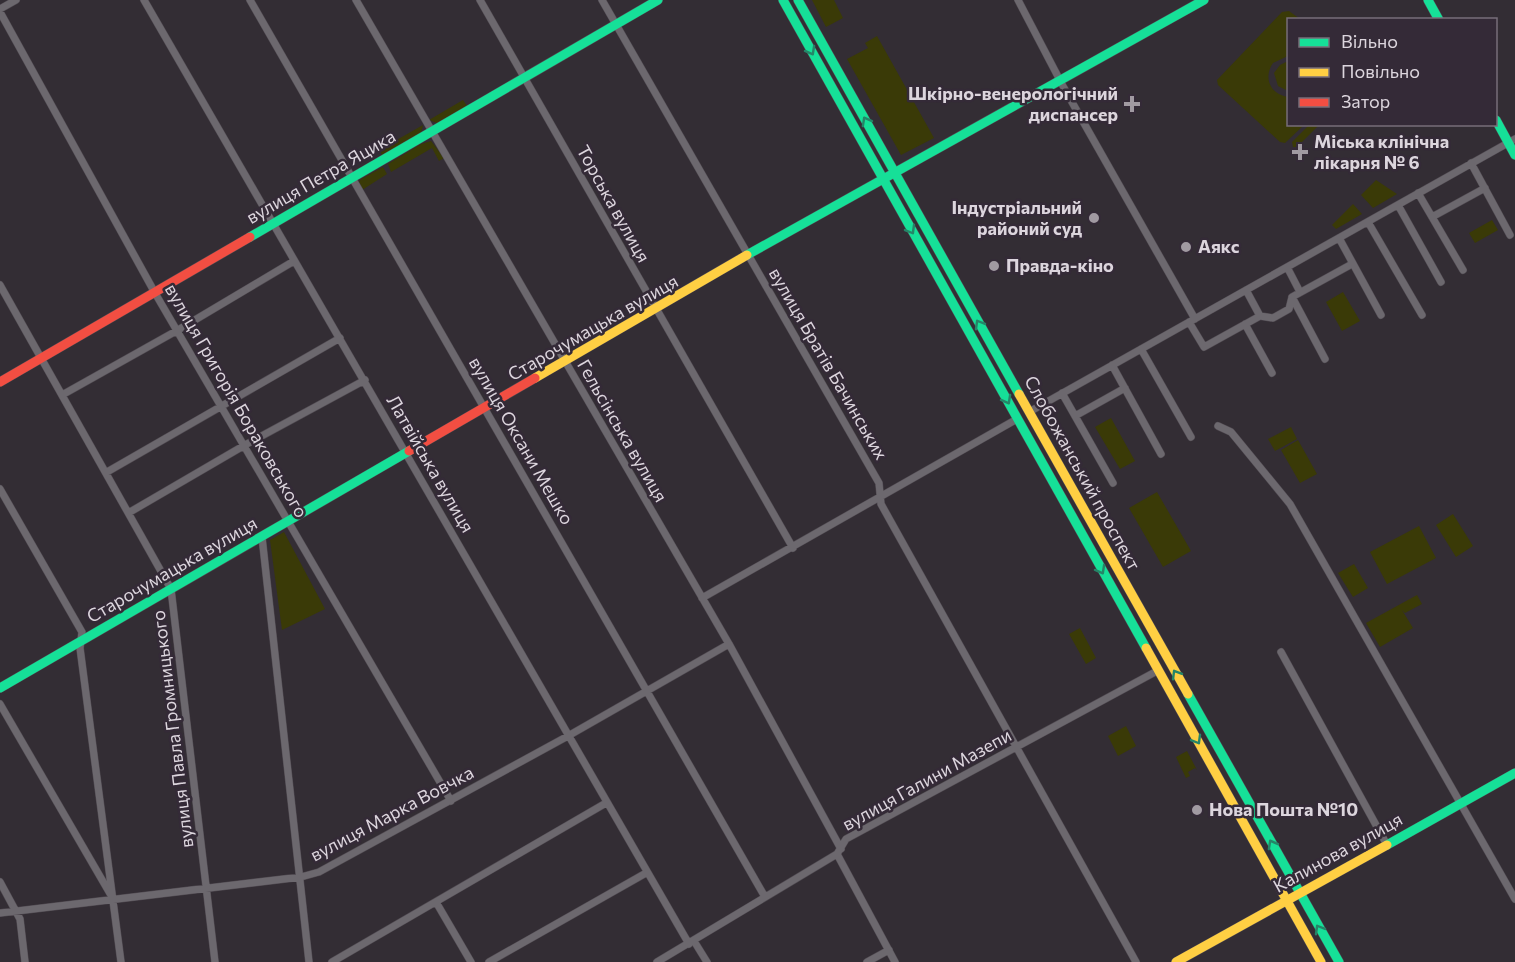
<svg xmlns="http://www.w3.org/2000/svg" width="1515" height="962" font-family="Commissioner,sans-serif">
<style>
.green{fill:#3a3a07}
.lines{fill:none;stroke-linecap:round;stroke-linejoin:round}
.street-casing{stroke:#514b52;stroke-width:8}
.fast-casing{stroke:#514b52;stroke-width:10}
.slow-casing{stroke:#514b52;stroke-width:10}
.jam-casing{stroke:#514b52;stroke-width:10}
.street{stroke:#6c686e;stroke-width:7}
.fast{stroke:#16e098;stroke-width:9}
.slow{stroke:#ffcf43;stroke-width:9}
.jam{stroke:#f24e42;stroke-width:9}
.oneway{stroke:#258568}
.poi-dot{fill:#a19aa2;stroke:#342a37;stroke-width:2}
.labels{text-anchor:middle;stroke-width:5;stroke-linejoin:round;paint-order:stroke}
.poi-label{font-size:18px;font-weight:bold;fill:#dcd5dd;stroke:#342a37;text-anchor:start}
.street-label{font-size:18px;fill:#dcd5dd;stroke:#342a37}
</style>
<rect width="100%" height="100%" fill="#332d34"/>
<path class="green" d="M812,0H834L843,18L826,27Z
M1289,11L1300,19L1288,20V56L1273,63C1263,78 1270,94 1288,97V124L1304,125L1285,143L1280,142L1218,85L1217,80L1282,12Z
M877,36L934,138L901,155L847,59L868,48L865,43Z
M1288,61V91L1278,86L1274,73L1280,65Z
M463,100L467,106L437,123L429,120Z
M423,125L421,133L382,155L379,150Z
M1309,125H1319L1297,147H1293L1292,142Z
M431,141L444,158L439,161L432,148L391,172L388,164L421,144Z
M383,167L387,174L362,190L359,182L361,179Z
M1376,180L1397,194L1373,208L1361,195Z
M1353,204L1362,214L1336,229L1332,225Z
M1492,220L1498,230L1475,243L1469,233Z
M1343,292L1360,321L1342,331L1326,302Z
M1111,418L1135,461L1120,469L1095,427Z
M1291,427L1297,439L1275,451L1268,439Z
M1298,440L1317,474L1300,483L1281,450Z
M1157,492L1191,551L1163,567L1129,508Z
M1453,514L1473,546L1456,557L1436,525Z
M1419,526L1436,558L1387,584L1370,552Z
M284,532L325,609L282,630L270,540Z
M1354,564L1368,588L1353,597L1338,573Z
M1417,595L1422,604L1405,613L1402,610L1413,628L1380,647L1366,623Z
M1080,628L1096,658L1086,664L1069,634Z
M1126,726L1136,746L1118,756L1108,736Z
M1187,751L1197,770L1195,768L1188,772L1190,776L1186,778L1176,757Z"/>
<g class="lines">
<defs>
<path id="street" d="M144,0L689,944
M250,0L765,897
M356,0L729,644L841,849
M480,0L793,548
M602,0L879,483L881,504L1136,962
M1018,0L1064,88L1195,319
M0,9L16,0
M0,12L155,293L451,801
M1471,163L1510,235
M1418,193L1463,270
M1398,205L1441,282
M1432,217L1485,188
M1368,222L1422,315
M1339,238L1381,315
M1287,267L1300,292
M0,285L171,589L215,962
M1246,290L1260,316
M1292,297L1325,359
M1189,322L1204,347L1260,316L1273,318L1289,309L1292,297L1352,264
M1245,324L1272,373
M1141,349L1191,437
M1112,365L1161,454
M1062,393L1113,483
M62,395L178,330L294,261
M1029,412L1515,139
M1075,416L1125,388
M1218,426L1231,432L1290,504L1515,899
M107,472L340,338
M0,489L82,632L80,648L121,962
M130,512L245,445L365,380
M262,537L309,962
M702,598L1017,419
M1281,652L1387,845
M0,704L112,897
M837,854L895,962
M0,882L20,919L25,962
M436,902L471,962
M0,913L301,877L319,872L568,736L729,644
M694,941L707,962
M332,962L606,803
M489,962L646,873
M657,962L837,854L846,839L1157,671
M867,962L889,950"/>
<path id="fast" d="M783,0L1146,648
M798,0L1019,394
M1428,0L1439,20
M1496,120L1515,155
M250,237L658,0
M747,255L1204,0
M0,688L409,451
M1188,694L1339,962
M1387,845L1515,773"/>
<path id="slow" d="M535,378L747,255
M1019,394L1188,694
M1146,648L1321,962
M1176,962L1387,845"/>
<path id="jam" d="M0,382L250,237
M409,451L535,378"/>
</defs>
<use href="#street" class="street-casing"/>
<use href="#fast" class="fast-casing"/>
<use href="#slow" class="slow-casing"/>
<use href="#jam" class="jam-casing"/>
<use href="#street" class="street"/>
<use href="#fast" class="fast"/>
<use href="#slow" class="slow"/>
<use href="#jam" class="jam"/>
</g>
<defs><path id="oneway-chevron" d="M-2-3.5L2.5 0L-2 3.5" fill="none" stroke-width="1.6" stroke-linecap="round" stroke-linejoin="round" transform="scale(1.5)"/></defs>
<g class="oneway">
<use href="#oneway-chevron" transform="translate(811 51) rotate(61)"/>
<use href="#oneway-chevron" transform="translate(866 121) rotate(-119)"/>
<use href="#oneway-chevron" transform="translate(911 230) rotate(60)"/>
<use href="#oneway-chevron" transform="translate(979 324) rotate(-120)"/>
<use href="#oneway-chevron" transform="translate(1007 400) rotate(61)"/>
<use href="#oneway-chevron" transform="translate(1101 570) rotate(61)"/>
<use href="#oneway-chevron" transform="translate(1176 674) rotate(-121)"/>
<use href="#oneway-chevron" transform="translate(1197 740) rotate(60)"/>
<use href="#oneway-chevron" transform="translate(1272 844) rotate(-119)"/>
<use href="#oneway-chevron" transform="translate(1319 929) rotate(-120)"/>
</g>
<g class="poi-dot">
<path d="M1129 95h6v6h6v6h-6v6h-6v-6h-6v-6h6z"/>
<path d="M1297 143h6v6h6v6h-6v6h-6v-6h-6v-6h6z"/>
<circle cx="1094" cy="218" r="6"/>
<circle cx="1186" cy="247" r="6"/>
<circle cx="994" cy="266" r="6"/>
<circle cx="1197" cy="810" r="6"/>
</g>
<g class="labels">
<g class="poi-label">
<text x="1118" y="100" text-anchor="end">Шкірно-венерологічний<tspan x="1118" dy="21">диспансер</tspan></text>
<text x="1314" y="148">Міська клінічна<tspan x="1314" dy="21">лікарня № 6</tspan></text>
<text x="1082" y="214" text-anchor="end">Індустріальний<tspan x="1082" dy="21">районий суд</tspan></text>
<text x="1198" y="253">Аякс</text>
<text x="1006" y="272">Правда-кіно</text>
<text x="1209" y="816">Нова Пошта №10</text>
</g>
<g class="street-label">
<text transform="translate(321 177) rotate(-30)" y="6">вулиця Петра Яцика</text>
<text transform="translate(613 204) rotate(61)" y="6">Торська вулиця</text>
<text transform="translate(593 328) rotate(-30)" y="6">Старочумацька вулиця</text>
<text transform="translate(828 364) rotate(60)" y="6">вулиця Братів Бачинських</text>
<text transform="translate(236 401) rotate(60)" y="6">вулиця Григорія Бораковського</text>
<text transform="translate(622 431) rotate(60)" y="6">Гельсінська вулиця</text>
<text transform="translate(521 441) rotate(60)" y="6">вулиця Оксани Мешко</text>
<text transform="translate(430 464) rotate(60)" y="6">Латвійська вулиця</text>
<text transform="translate(1082 473) rotate(61)" y="6">Слобожанський проспект</text>
<text transform="translate(172 570) rotate(-30)" y="6">Старочумацька вулиця</text>
<text transform="translate(173 729) rotate(-97)" y="6">вулиця Павла Громницького</text>
<text transform="translate(927 780) rotate(-29)" y="6">вулиця Галини Мазепи</text>
<text transform="translate(392 814) rotate(-28)" y="6">вулиця Марка Вовчка</text>
<text transform="translate(1338 853) rotate(-29)" y="6">Калинова вулиця</text>
</g>
</g>
<rect x="1287" y="18" width="210" height="108" fill="#342a37" stroke="#776e79" stroke-width="1.5"/>
<rect x="1299" y="38" width="30" height="9" fill="#16e098" stroke="#776e79" stroke-width="1.5"/>
<text x="1341" y="48" font-size="18" fill="#dcd5dd">Вільно</text>
<rect x="1299" y="68" width="30" height="9" fill="#ffcf43" stroke="#776e79" stroke-width="1.5"/>
<text x="1341" y="78" font-size="18" fill="#dcd5dd">Повільно</text>
<rect x="1299" y="98" width="30" height="9" fill="#f24e42" stroke="#776e79" stroke-width="1.5"/>
<text x="1341" y="108" font-size="18" fill="#dcd5dd">Затор</text>
</svg>
